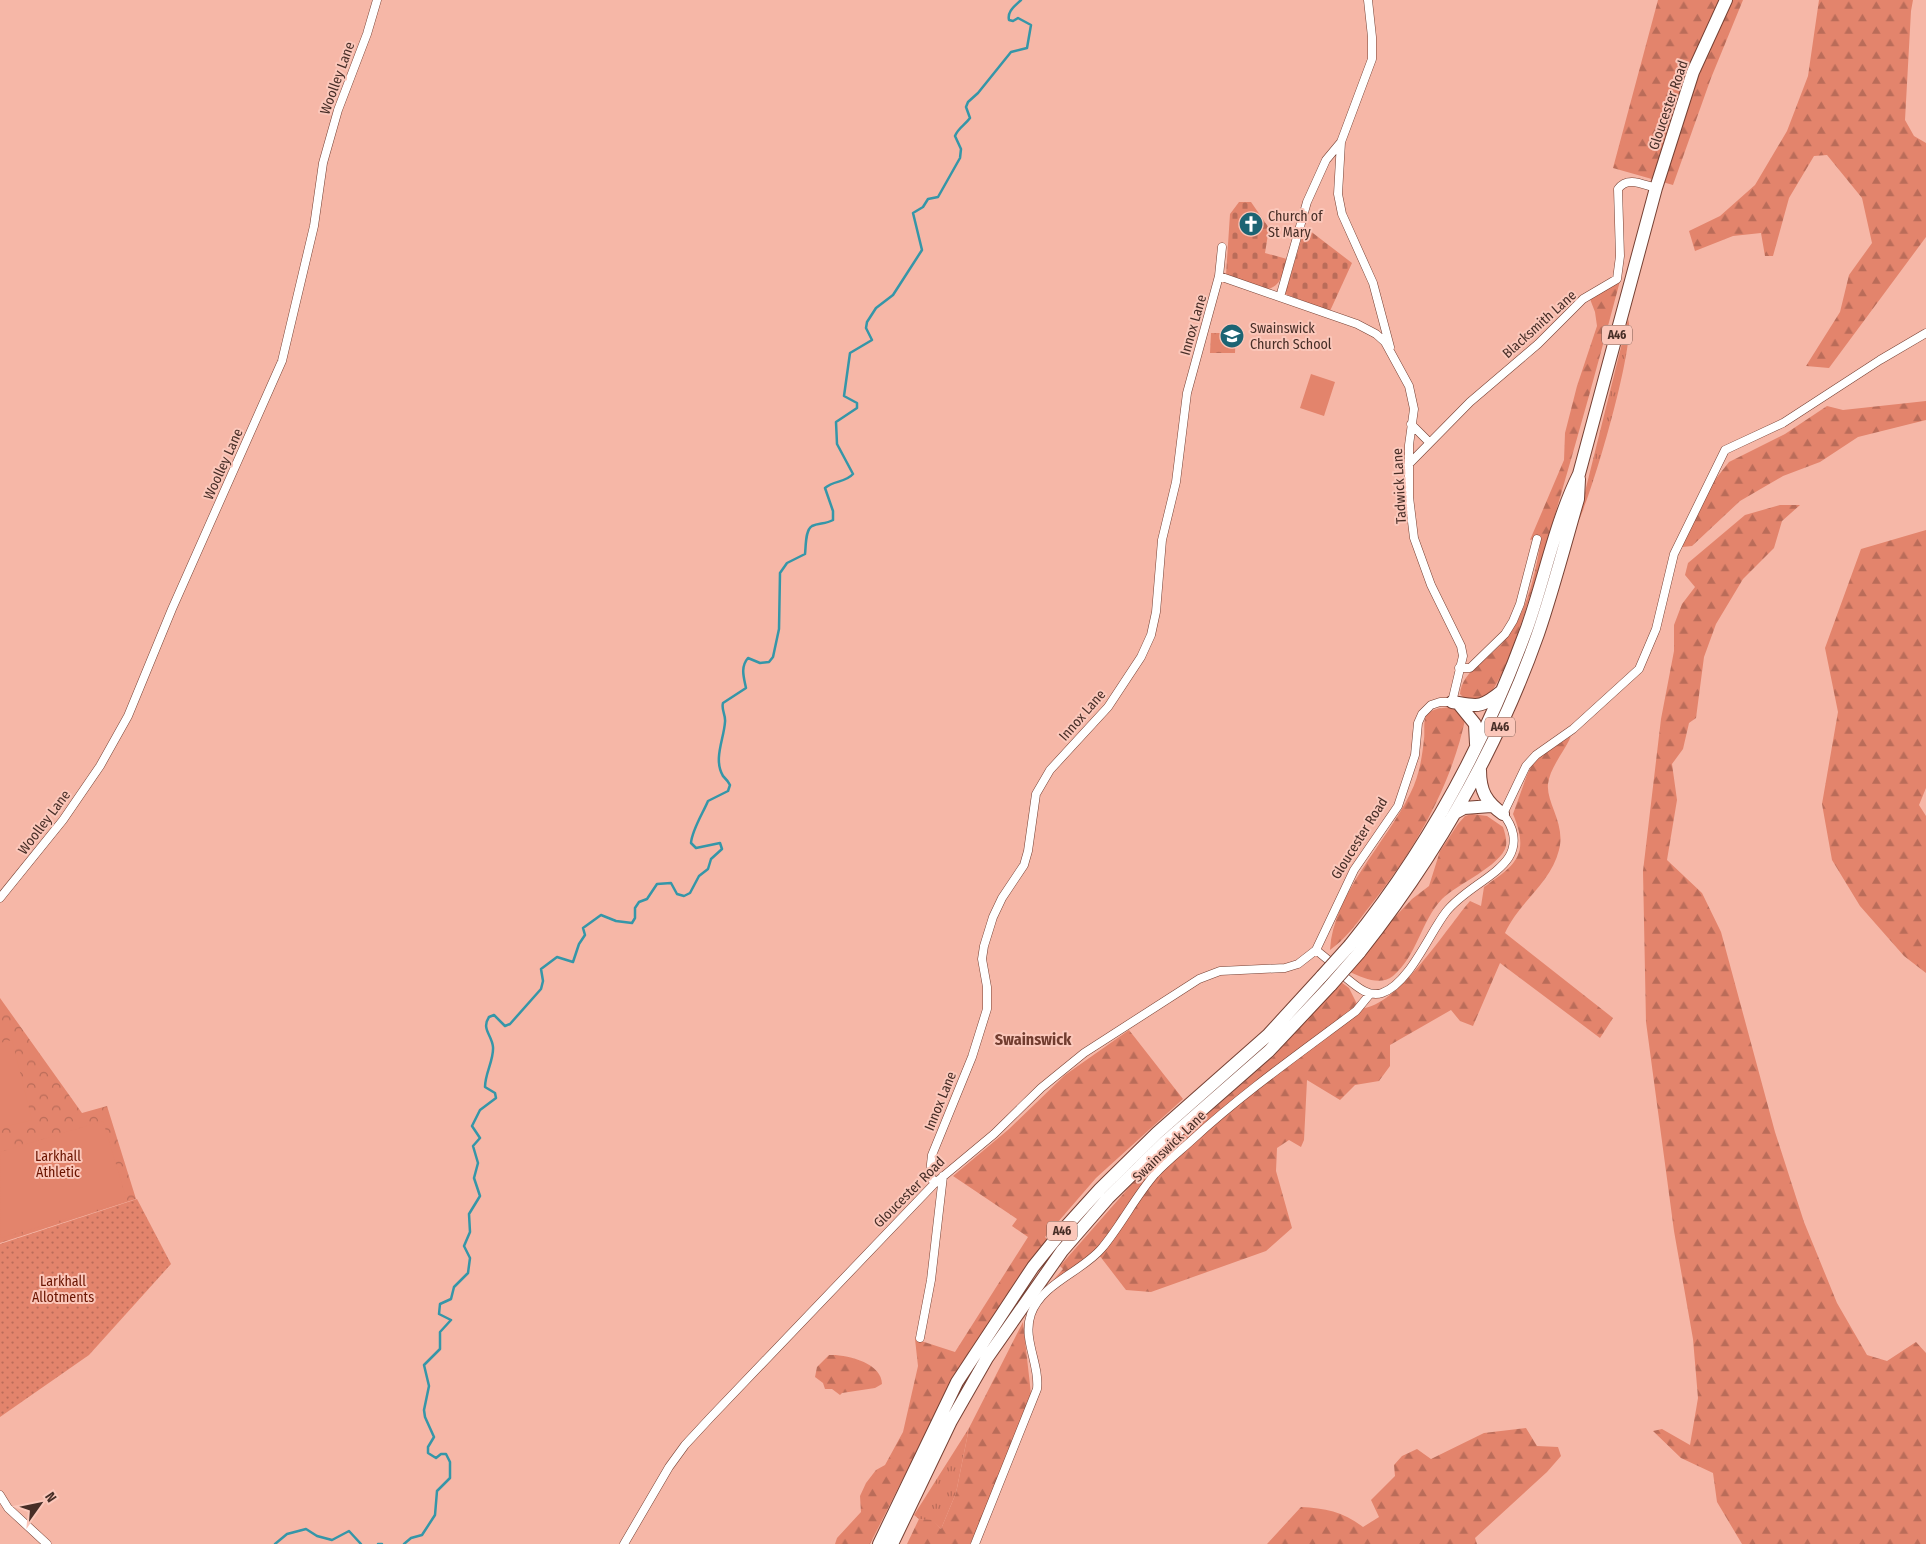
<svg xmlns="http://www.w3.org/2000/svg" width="1926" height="1544" font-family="'Fira Sans Condensed',sans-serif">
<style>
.grass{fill:url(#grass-tufts)}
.forest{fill:url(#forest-firs)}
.cemetery{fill:url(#cemetery-stones)}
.park{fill:url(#park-crowns)}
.garden{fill:url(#garden-dots)}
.pitch{fill:#e3846c}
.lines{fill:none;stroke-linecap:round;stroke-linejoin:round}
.stream{stroke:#3596a8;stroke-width:2.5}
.minor-casing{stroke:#764033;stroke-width:9}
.trunk-casing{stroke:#764033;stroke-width:14}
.minor{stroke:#fff;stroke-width:8}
.trunk{stroke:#fff;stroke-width:12}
.trunk-bridge-casing{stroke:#764033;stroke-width:14;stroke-linecap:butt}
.trunk-bridge{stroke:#fff;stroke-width:12}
.labels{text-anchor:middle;stroke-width:4;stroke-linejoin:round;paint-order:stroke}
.shield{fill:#fbc7ba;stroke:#7d5c53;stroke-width:1}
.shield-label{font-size:12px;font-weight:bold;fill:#472e27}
.street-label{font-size:14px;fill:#472e27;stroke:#fbc7ba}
.poi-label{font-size:14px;fill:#472e27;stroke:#fbc7ba;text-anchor:start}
.park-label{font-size:14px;fill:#6a1400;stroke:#fbc7ba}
.quarter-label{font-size:16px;font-weight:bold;fill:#713c2f;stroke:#fbc7ba}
</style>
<defs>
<pattern id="grass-tufts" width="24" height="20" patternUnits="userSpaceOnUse" patternTransform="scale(1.25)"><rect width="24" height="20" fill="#e3846c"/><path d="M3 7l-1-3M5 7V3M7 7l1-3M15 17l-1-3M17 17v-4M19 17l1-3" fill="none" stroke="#ba6c59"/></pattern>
<pattern id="forest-firs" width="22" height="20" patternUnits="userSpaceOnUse" patternTransform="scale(1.25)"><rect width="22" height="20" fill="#e3846c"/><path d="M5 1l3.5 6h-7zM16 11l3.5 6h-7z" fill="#ba6c59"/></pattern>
<pattern id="cemetery-stones" width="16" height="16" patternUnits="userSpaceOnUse" patternTransform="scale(1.25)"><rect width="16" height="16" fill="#e3846c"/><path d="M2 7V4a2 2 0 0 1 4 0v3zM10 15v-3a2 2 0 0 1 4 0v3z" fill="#ba6c59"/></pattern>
<pattern id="park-crowns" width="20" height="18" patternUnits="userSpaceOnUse" patternTransform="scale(1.25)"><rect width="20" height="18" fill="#e3846c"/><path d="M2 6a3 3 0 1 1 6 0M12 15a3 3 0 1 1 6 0" fill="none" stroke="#ba6c59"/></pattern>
<pattern id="garden-dots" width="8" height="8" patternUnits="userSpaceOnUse" patternTransform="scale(1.25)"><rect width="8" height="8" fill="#e3846c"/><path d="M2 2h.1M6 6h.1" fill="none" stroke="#ba6c59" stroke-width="1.8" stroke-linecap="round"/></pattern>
</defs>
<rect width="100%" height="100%" fill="#f6b7a7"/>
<path class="grass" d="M1628,319C1637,341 1591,499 1577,524Z
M969,1428L956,1493L941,1529L932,1521L919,1519L914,1515Z"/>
<path class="forest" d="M1658,0H1743L1711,78L1673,185L1613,168Z
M1819,0H1913L1911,11L1905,120L1914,136L1926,143V237L1829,368L1806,366L1840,312L1849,275L1872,243L1862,198L1827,155L1814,156L1789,198L1773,256H1765L1761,233L1733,236L1695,251L1689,231L1720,216L1755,185L1787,131L1808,76Z
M1620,281C1593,383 1565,484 1534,584C1525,611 1506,677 1488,696C1482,702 1475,701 1467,701L1460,694C1462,670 1491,658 1505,640C1527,613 1536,572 1541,539L1537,538L1530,540L1564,460L1565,433L1577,386L1597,326L1595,312L1590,299Z
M1926,401V420L1858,437L1820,462L1783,476L1740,501L1692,546L1682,547L1714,481L1729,462L1785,434L1827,406L1843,410Z
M1780,505H1800L1782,521L1774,548L1743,579L1716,624L1704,657L1696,718L1689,723L1683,749L1672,764L1677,800L1667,860L1702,893L1721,932L1775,1132L1804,1222L1837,1303L1867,1355L1887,1361L1916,1342L1926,1353V1544H1742L1717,1502L1713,1473L1681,1458L1653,1431L1662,1429L1690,1445L1698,1398L1693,1339L1674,1231L1646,1022L1643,871L1661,719L1674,651V625L1682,604L1695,587L1685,575L1688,563L1745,515Z
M1926,530V788L1919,805L1926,816V973L1904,956L1860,906L1832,860L1822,804L1838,712L1825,648L1861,549Z
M1454,707L1465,720C1450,790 1411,856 1366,911C1355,926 1345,939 1330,950C1333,894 1386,843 1410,794C1419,777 1422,758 1424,739C1425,732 1423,722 1426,716C1432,707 1445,708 1454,707Z
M1571,736C1565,751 1550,767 1548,784C1546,803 1566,824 1559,850C1551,883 1519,902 1505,933L1613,1018L1600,1038L1500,963L1473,1026L1460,1021L1451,1010L1390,1045V1066L1379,1081L1355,1085L1340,1100L1307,1080L1304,1140L1301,1147L1289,1140L1277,1148L1276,1171L1292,1228L1266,1251L1151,1292L1126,1290L1096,1251L1041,1294L1063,1269L1060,1266L1146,1168L1274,1056L1341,982L1349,988L1359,1008C1394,1012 1448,926 1470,901L1481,906L1484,887C1516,864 1530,855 1513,814L1527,775L1534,761Z
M1472,814L1487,816L1503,827C1505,833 1507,840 1506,846C1501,866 1457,884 1442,899C1421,921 1417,956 1393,976C1380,986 1363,978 1350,972L1392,920L1412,899L1429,886L1440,851L1458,824L1465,816Z
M1129,1030L1183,1099L1096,1178L1045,1237L1049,1241L945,1395L870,1544H835L837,1538L861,1512L860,1496L866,1483L876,1470L885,1465L903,1432L918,1366L915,1339L955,1352L1028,1237L1012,1226L1017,1219L953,1176L1009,1129L1065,1075Z
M1023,1322L1031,1394L996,1487L970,1544H907L919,1519L932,1520L941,1529L956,1493L969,1428Z
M829,1355C847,1354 882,1363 882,1384L875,1388L842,1393L840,1395L832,1389H825L823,1383L815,1377L817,1367Z
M1526,1428L1537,1446L1558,1447L1561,1456L1547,1472L1475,1538L1477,1544H1267L1301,1507C1325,1508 1344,1512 1363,1527L1379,1517L1371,1500L1395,1476L1394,1465L1402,1456L1417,1449L1431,1459L1484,1433Z"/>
<path class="cemetery" d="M1239,202H1251L1269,228L1265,253L1287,259C1283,271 1282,286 1268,289L1226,275L1230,214Z
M1305,227L1352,263L1330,311L1285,294Z"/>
<path class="park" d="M1211,333H1236L1235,353H1210Z
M0,998L82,1113L107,1106L136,1199L0,1243Z"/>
<path class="garden" d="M137,1199L171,1264L89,1355L0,1417V1244Z"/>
<path class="pitch" d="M1311,374L1335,382L1324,416L1300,408Z
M12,1040L32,1120L0,1128V1043Z
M103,1121L127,1201L1,1238L0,1152Z"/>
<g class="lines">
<path class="stream" d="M275,1544L287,1534L306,1529L317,1536L332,1540L349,1531L361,1544
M378,1544H382
M404,1544L411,1538L422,1535L435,1515L437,1491L450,1478V1462L446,1454H441L436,1458L428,1453V1447L434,1437L425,1417L424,1410L429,1386L424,1365L440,1349V1332L451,1320L439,1314L440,1304L451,1299L454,1287L468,1273L470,1258L464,1246L470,1232L469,1214L480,1196L474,1178L478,1163L473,1146L480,1138L472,1126L480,1110L496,1098L495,1093L485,1087C485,1073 494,1060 493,1047C492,1035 481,1029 489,1017L494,1015L505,1026L510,1024L541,989L543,981L541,969L557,957L573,962L579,944L585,935L583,928L601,915L616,921L632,923L635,918V908L639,902L647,899L657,884L671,883L677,894L684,896L690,893L699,876L708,869L711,859L722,849L720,843L696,848L691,843C692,830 703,813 708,801L728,791L730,785C728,781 726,779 723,776C713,759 724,739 725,722C726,715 721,710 723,703L746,688C744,678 740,667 748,658L760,663L769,662L773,657L779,629L780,573L787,563L805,554C806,547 805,530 812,526C819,523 826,524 833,520V511L825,488C834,480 845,483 853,474L837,444L836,422L857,408V403L844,396L850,353L872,340L866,328L867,322L876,308L893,295L922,250L913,213L923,207L928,199L938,197L960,158L961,149L955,136C958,128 965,125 970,118L966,107L968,102L978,93L1011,52L1027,48L1031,25L1018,18L1013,21L1009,20C1007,11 1015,6 1021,0"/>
<defs>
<path id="minor" d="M1341,142L1372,59V37L1368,0
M1280,297L1307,202L1326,160L1341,142L1338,194L1342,214L1373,283L1390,347
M1411,424L1429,442
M1408,465L1470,402L1538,344L1583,299L1617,279L1620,256L1618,189C1627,176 1642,184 1656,188
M1459,668H1470L1505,634L1513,621L1520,604L1537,539
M0,898L63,820L100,766L128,716L172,609L282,361L314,226L323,163L338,110L367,34L377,0
M1316,950L1327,959
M1345,977C1355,985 1368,998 1382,993C1409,984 1429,934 1446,912C1463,890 1496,877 1509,857C1518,842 1513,826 1503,814L1526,766L1536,755L1573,729L1639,669L1656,629L1674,554L1725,450L1783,423L1880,360L1926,333
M934,1184L930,1173L932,1155L972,1057L987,1009V987L982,959L984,946L993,917L1002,898L1024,865L1028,851L1036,794L1050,770L1108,707L1141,657L1151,635L1156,612L1162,540L1176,482L1187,393L1219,276L1222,247
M920,1338L931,1280L943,1176
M0,1495L8,1508L47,1544
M624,1544L669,1467L685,1445L710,1418L934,1184L994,1134L1041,1088L1084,1053L1199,979L1220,971L1285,968L1298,964L1316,950L1354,870L1398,806L1415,755L1418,723L1422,714L1431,705L1440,702H1452L1463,656L1461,646L1431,585L1414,538L1409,497V445L1414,409L1409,386L1385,342L1376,334L1357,324L1219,276
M975,1544L1037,1389C1040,1364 1022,1339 1031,1314C1042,1283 1082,1272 1102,1248C1122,1224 1135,1197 1155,1174C1166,1162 1180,1151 1192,1140C1243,1093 1300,1053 1356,1011L1370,994"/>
<path id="trunk" d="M1452,702C1478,706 1480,709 1502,691
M1458,703L1475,724L1476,744
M1480,770C1480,791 1486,802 1503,814
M1455,813L1464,808L1491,806
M1350,945C1427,850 1485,743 1527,628C1545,577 1555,523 1579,474L1656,188L1693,72L1726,0
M1359,953C1435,857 1497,750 1538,634C1553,590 1565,544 1578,499L1579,479
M879,1544L957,1382L1033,1267L1062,1231L1100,1189L1157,1133L1268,1035L1322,976
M892,1544L951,1421L987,1358L1062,1251L1108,1198L1164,1143L1269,1051L1331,985"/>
</defs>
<use href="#minor" class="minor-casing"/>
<use href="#trunk" class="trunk-casing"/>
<use href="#minor" class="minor"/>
<use href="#trunk" class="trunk"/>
<defs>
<path id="trunk-bridge" d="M1322,976L1350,945
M1331,985L1359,953"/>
</defs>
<use href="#trunk-bridge" class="trunk-bridge-casing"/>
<use href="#trunk-bridge" class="trunk-bridge"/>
</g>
<defs>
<symbol id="church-disc" viewBox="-11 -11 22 22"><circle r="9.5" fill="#1c6473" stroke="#fbc7ba"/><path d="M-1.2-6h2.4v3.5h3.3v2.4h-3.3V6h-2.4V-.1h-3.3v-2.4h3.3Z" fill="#fff"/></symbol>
<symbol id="school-disc" viewBox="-11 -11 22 22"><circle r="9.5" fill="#1c6473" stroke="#fbc7ba"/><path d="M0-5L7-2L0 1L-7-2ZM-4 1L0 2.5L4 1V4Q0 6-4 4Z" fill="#fff"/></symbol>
</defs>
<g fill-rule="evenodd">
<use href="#church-disc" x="1237" y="210" width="28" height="28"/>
<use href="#school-disc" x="1218" y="322" width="28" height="28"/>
</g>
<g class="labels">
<g class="shield">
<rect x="1602" y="325.5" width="30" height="19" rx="4"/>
<rect x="1485" y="717.5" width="30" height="19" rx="4"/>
<rect x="1047" y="1221.5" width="30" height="19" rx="4"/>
</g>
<g class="shield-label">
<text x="1617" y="339">A46</text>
<text x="1500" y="731">A46</text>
<text x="1062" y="1235">A46</text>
</g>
<g class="street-label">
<text transform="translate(337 78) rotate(-70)" y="5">Woolley Lane</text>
<text transform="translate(1668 105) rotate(-71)" y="5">Gloucester Road</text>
<text transform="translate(1539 324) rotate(-42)" y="5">Blacksmith Lane</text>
<text transform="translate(1193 325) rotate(-74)" y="5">Innox Lane</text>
<text transform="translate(223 464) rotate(-66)" y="5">Woolley Lane</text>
<text transform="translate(1399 486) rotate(-93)" y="5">Tadwick Lane</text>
<text transform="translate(1082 715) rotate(-49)" y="5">Innox Lane</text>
<text transform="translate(44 822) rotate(-53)" y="5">Woolley Lane</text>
<text transform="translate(1359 838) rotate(-58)" y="5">Gloucester Road</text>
<text transform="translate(940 1101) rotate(-68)" y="5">Innox Lane</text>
<text transform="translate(1169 1146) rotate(-44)" y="5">Swainswick Lane</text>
<text transform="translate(909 1192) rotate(-45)" y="5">Gloucester Road</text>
</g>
<g class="poi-label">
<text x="1268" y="221">Church of<tspan x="1268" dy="16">St Mary</tspan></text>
<text x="1250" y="333">Swainswick<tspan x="1250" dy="16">Church School</tspan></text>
</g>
<g class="park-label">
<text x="58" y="1161">Larkhall<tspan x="58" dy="16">Athletic</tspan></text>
<text x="63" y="1286">Larkhall<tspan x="63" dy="16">Allotments</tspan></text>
</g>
<g class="quarter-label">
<text x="1033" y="1045">Swainswick</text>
</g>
</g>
<g transform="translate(40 1504) rotate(57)" stroke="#fbc7ba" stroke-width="4" paint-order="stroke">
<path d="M0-4L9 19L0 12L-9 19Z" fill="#472e27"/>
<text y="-8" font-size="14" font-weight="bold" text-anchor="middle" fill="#472e27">N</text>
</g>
</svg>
